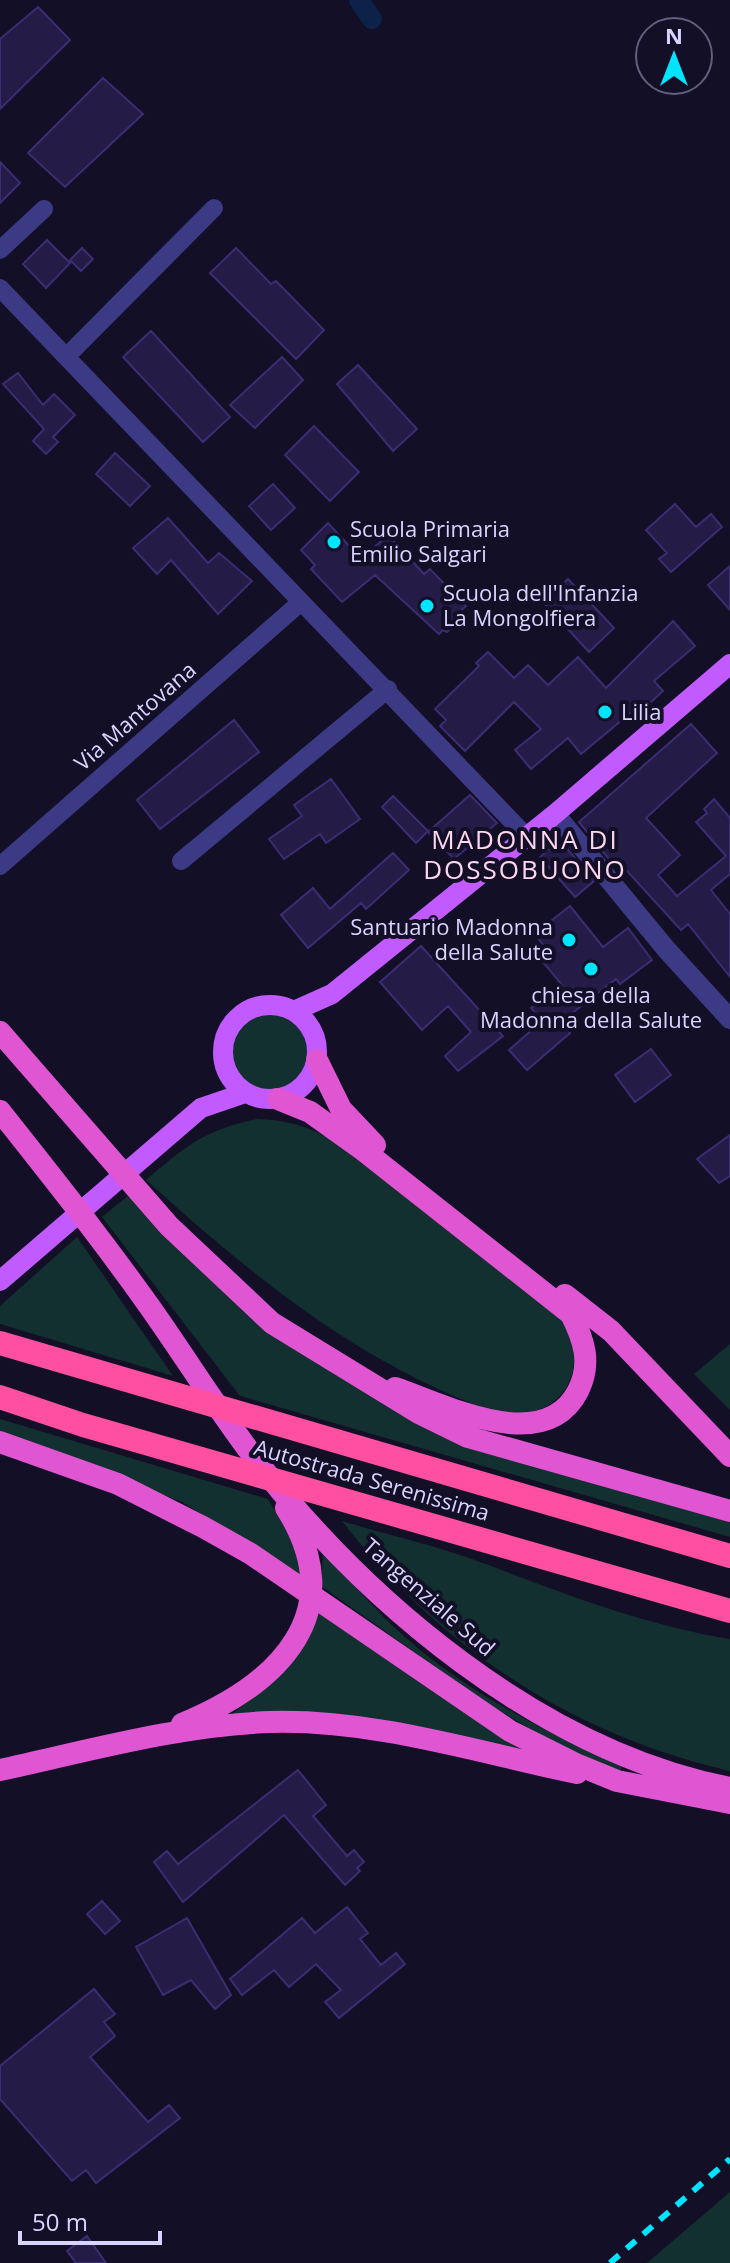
<svg xmlns="http://www.w3.org/2000/svg" width="730" height="2263" font-family="'Open Sans',sans-serif">
<style>
.green{fill:#12302f}
.lines{fill:none;stroke-linecap:round;stroke-linejoin:round}
.canal{stroke:#0c2248;stroke-width:20}
.building{fill:#241b47;stroke:#3b2d73;stroke-width:2}
.minor{stroke:#3d3a85;stroke-width:18}
.tertiary{stroke:#3d3a85;stroke-width:20}
.primary{stroke:#c25bff;stroke-width:20}
.trunk{stroke:#e055d1;stroke-width:22}
.motorway{stroke:#ff4fa3;stroke-width:24}
.rail{stroke:#00e5ff;stroke-width:6;stroke-dasharray:12 10;stroke-linecap:butt}
.poi-dot{fill:#00e5ff;stroke:#130f26;stroke-width:3}
.labels{text-anchor:middle;stroke-width:8;stroke-linejoin:round;paint-order:stroke}
.poi-label{font-size:22px;fill:#d9d4ff;stroke:#130f26;text-anchor:start}
.street-label{font-size:22px;fill:#d9d4ff;stroke:#130f26}
.quarter-label{font-size:26px;letter-spacing:2px;fill:#ffd6f0;stroke:#130f26}
</style>
<rect width="100%" height="100%" fill="#130f26"/>
<path class="green" d="M231 1052a38 38 0 1 1 76 0a38 38 0 1 1-76 0Z
M257,1119C284,1120 306,1125 330,1139L561,1317C592,1368 566,1416 505,1416C361,1366 257,1280 146,1180C184,1147 206,1129 257,1119Z
M129,1195L186,1257L240,1306L381,1401L730,1522V1537L240,1396L102,1217Z
M77,1237L173,1376L0,1324V1306Z
M730,1344V1410L694,1374Z
M0,1419L268,1499L294,1543L300,1574L182,1502L0,1431Z
M342,1521C389,1535 437,1546 483,1563C565,1594 644,1625 730,1639V1771C571,1734 442,1649 342,1521Z
M323,1553C351,1580 375,1611 405,1637C468,1693 546,1732 622,1767L620,1772L548,1740L478,1697L321,1586Z
M319,1613L538,1754L228,1717C268,1687 298,1659 319,1613Z
M730,2192V2263H647Z"/>
<g class="lines">
<path class="canal" d="M359,0L372,19"/>
</g>
<path class="building" d="M38,7L70,40L0,109V39Z
M103,78L143,114L65,187L28,153Z
M0,162L20,183L0,203Z
M47,240L70,263L46,288L23,264Z
M82,248L93,259L81,271L70,260Z
M236,248L271,284L276,281L324,330L296,359L210,273Z
M151,331L230,417L203,442L123,357Z
M282,357L303,380L255,428L230,405Z
M358,365L417,429L393,451L337,384Z
M18,373L43,405L54,394L75,415L53,437L58,442L46,454L33,441L44,429L3,384Z
M314,426L359,472L330,501L285,455Z
M115,453L150,486L130,506L96,474Z
M273,484L295,508L271,530L249,506Z
M675,504L696,527L711,514L722,527L671,572L659,559L667,553L646,530Z
M168,518L208,563L219,553L252,581L218,614L171,560L157,574L133,548Z
M328,523L361,559L388,535L424,574L430,569L466,606L457,614L461,618L447,632L443,630L439,634L375,575L342,602L311,569L315,565L301,550Z
M730,566V610L708,585Z
M568,579L614,628L589,652L543,602Z
M673,621L695,646L654,681L663,691L648,705L645,701L581,754L568,738L531,769L515,750L541,729L514,702L465,751L440,726L446,720L435,709L479,666L476,663L488,652L514,678L528,665L548,685L578,657L606,688Z
M234,720L259,752L160,829L137,800Z
M691,724L717,753L646,818L680,855L658,875L677,896L726,856L696,822L707,813L704,809L714,799L730,818V874L711,890L730,914V977L688,924L681,930L618,861L613,864L579,822Z
M331,779L360,819L326,843L320,834L284,859L269,839L302,816L294,805Z
M470,795L497,823L454,859L428,832Z
M393,796L428,831L416,843L382,807Z
M560,840L594,881L575,897L540,857Z
M393,853L409,870L366,909L361,903L308,948L281,915L313,888L330,909Z
M570,906L603,947L628,928L652,960L620,984L616,979L562,1021L570,1033L527,1070L509,1050L542,1021L531,1008L562,985L543,962L551,956L538,938L544,933L541,929Z
M421,946L503,1036L458,1071L445,1056L471,1032L448,1006L422,1030L380,982Z
M651,1049L671,1075L635,1102L615,1075Z
M730,1135V1176L719,1183L697,1159Z
M298,1770L326,1805L313,1816L347,1856L354,1850L364,1862L357,1868L360,1871L345,1885L284,1815L183,1902L154,1862L167,1851L178,1864Z
M102,1901L120,1921L105,1934L87,1914Z
M347,1907L368,1933L360,1939L381,1965L396,1953L405,1964L339,2018L325,2002L341,1990L316,1964L289,1987L274,1970L242,1995L230,1979L302,1918L315,1933Z
M187,1918L231,1995L215,2009L191,1980L163,1995L136,1947Z
M94,1989L115,2014L104,2022L115,2036L90,2057L148,2122L169,2105L180,2118L96,2183L86,2170L72,2181L0,2099V2066Z
M87,2236L106,2263H76L67,2251Z"/>
<g class="lines">
<path class="minor" d="M0,250L44,209
M0,288L526,836
M66,357L214,208
M181,861L388,689
M0,866L301,602"/>
<path class="tertiary" d="M555,814L666,949L730,1019"/>
<path class="primary" d="M223 1052a47 47 0 1 1 94 0a47 47 0 1 1-94 0Z
M294,1011L332,994L555,814L730,664
M0,1281L201,1108L245,1093"/>
<path class="trunk" d="M0,1032L169,1226L272,1323L419,1413L468,1437L730,1511
M317,1060L341,1109L375,1145
M278,1099L310,1112L363,1150L571,1314C584,1340 592,1363 578,1391C544,1457 445,1405 395,1388
M0,1111C50,1174 100,1237 147,1303C182,1352 214,1404 250,1452C364,1602 541,1751 730,1788
M565,1295L611,1331L730,1456
M0,1442L118,1484L203,1527L251,1554L510,1731L578,1765L617,1781L730,1803
M182,1724C279,1684 352,1612 286,1508
M0,1770C88,1751 180,1725 270,1722C373,1719 477,1752 577,1773"/>
<path class="motorway" d="M0,1343L730,1556
M0,1397L83,1425L730,1611"/>
<path class="rail" d="M610,2263L730,2159"/>
</g>
<g class="poi-dot">
<circle cx="334" cy="542" r="8"/>
<circle cx="427" cy="606" r="8"/>
<circle cx="605" cy="712" r="8"/>
<circle cx="569" cy="940" r="8"/>
<circle cx="591" cy="969" r="8"/>
</g>
<g class="labels">
<g class="poi-label">
<text x="350" y="537">Scuola Primaria<tspan x="350" dy="25">Emilio Salgari</tspan></text>
<text x="443" y="601">Scuola dell'Infanzia<tspan x="443" dy="25">La Mongolfiera</tspan></text>
<text x="621" y="720">Lilia</text>
<text x="553" y="935" text-anchor="end">Santuario Madonna<tspan x="553" dy="25">della Salute</tspan></text>
<text x="591" y="1003" text-anchor="middle">chiesa della<tspan x="591" dy="25">Madonna della Salute</tspan></text>
</g>
<g class="street-label">
<text transform="translate(135 716) rotate(-41)" y="8">Via Mantovana</text>
<text transform="translate(372 1480) rotate(16)" y="8">Autostrada Serenissima</text>
<text transform="translate(429 1597) rotate(41)" y="8">Tangenziale Sud</text>
</g>
<g class="quarter-label">
<text x="525" y="849">MADONNA DI<tspan x="525" dy="30">DOSSOBUONO</tspan></text>
</g>
</g>
<g transform="translate(674 56)"><circle r="38" fill="#130f26" stroke="#625e7d" stroke-width="2"/>
<path d="M0-6L14 30L0 20L-14 30Z" fill="#00e5ff"/>
<text y="-12" font-size="22" font-weight="bold" text-anchor="middle" fill="#d9d4ff">N</text>
</g>
<path d="M20 2231v12h140v-12" fill="none" stroke="#d9d4ff" stroke-width="4"/>
<text x="32" y="2231" font-size="24" fill="#d9d4ff" stroke="#130f26" stroke-width="6" paint-order="stroke">50 m</text>
</svg>
